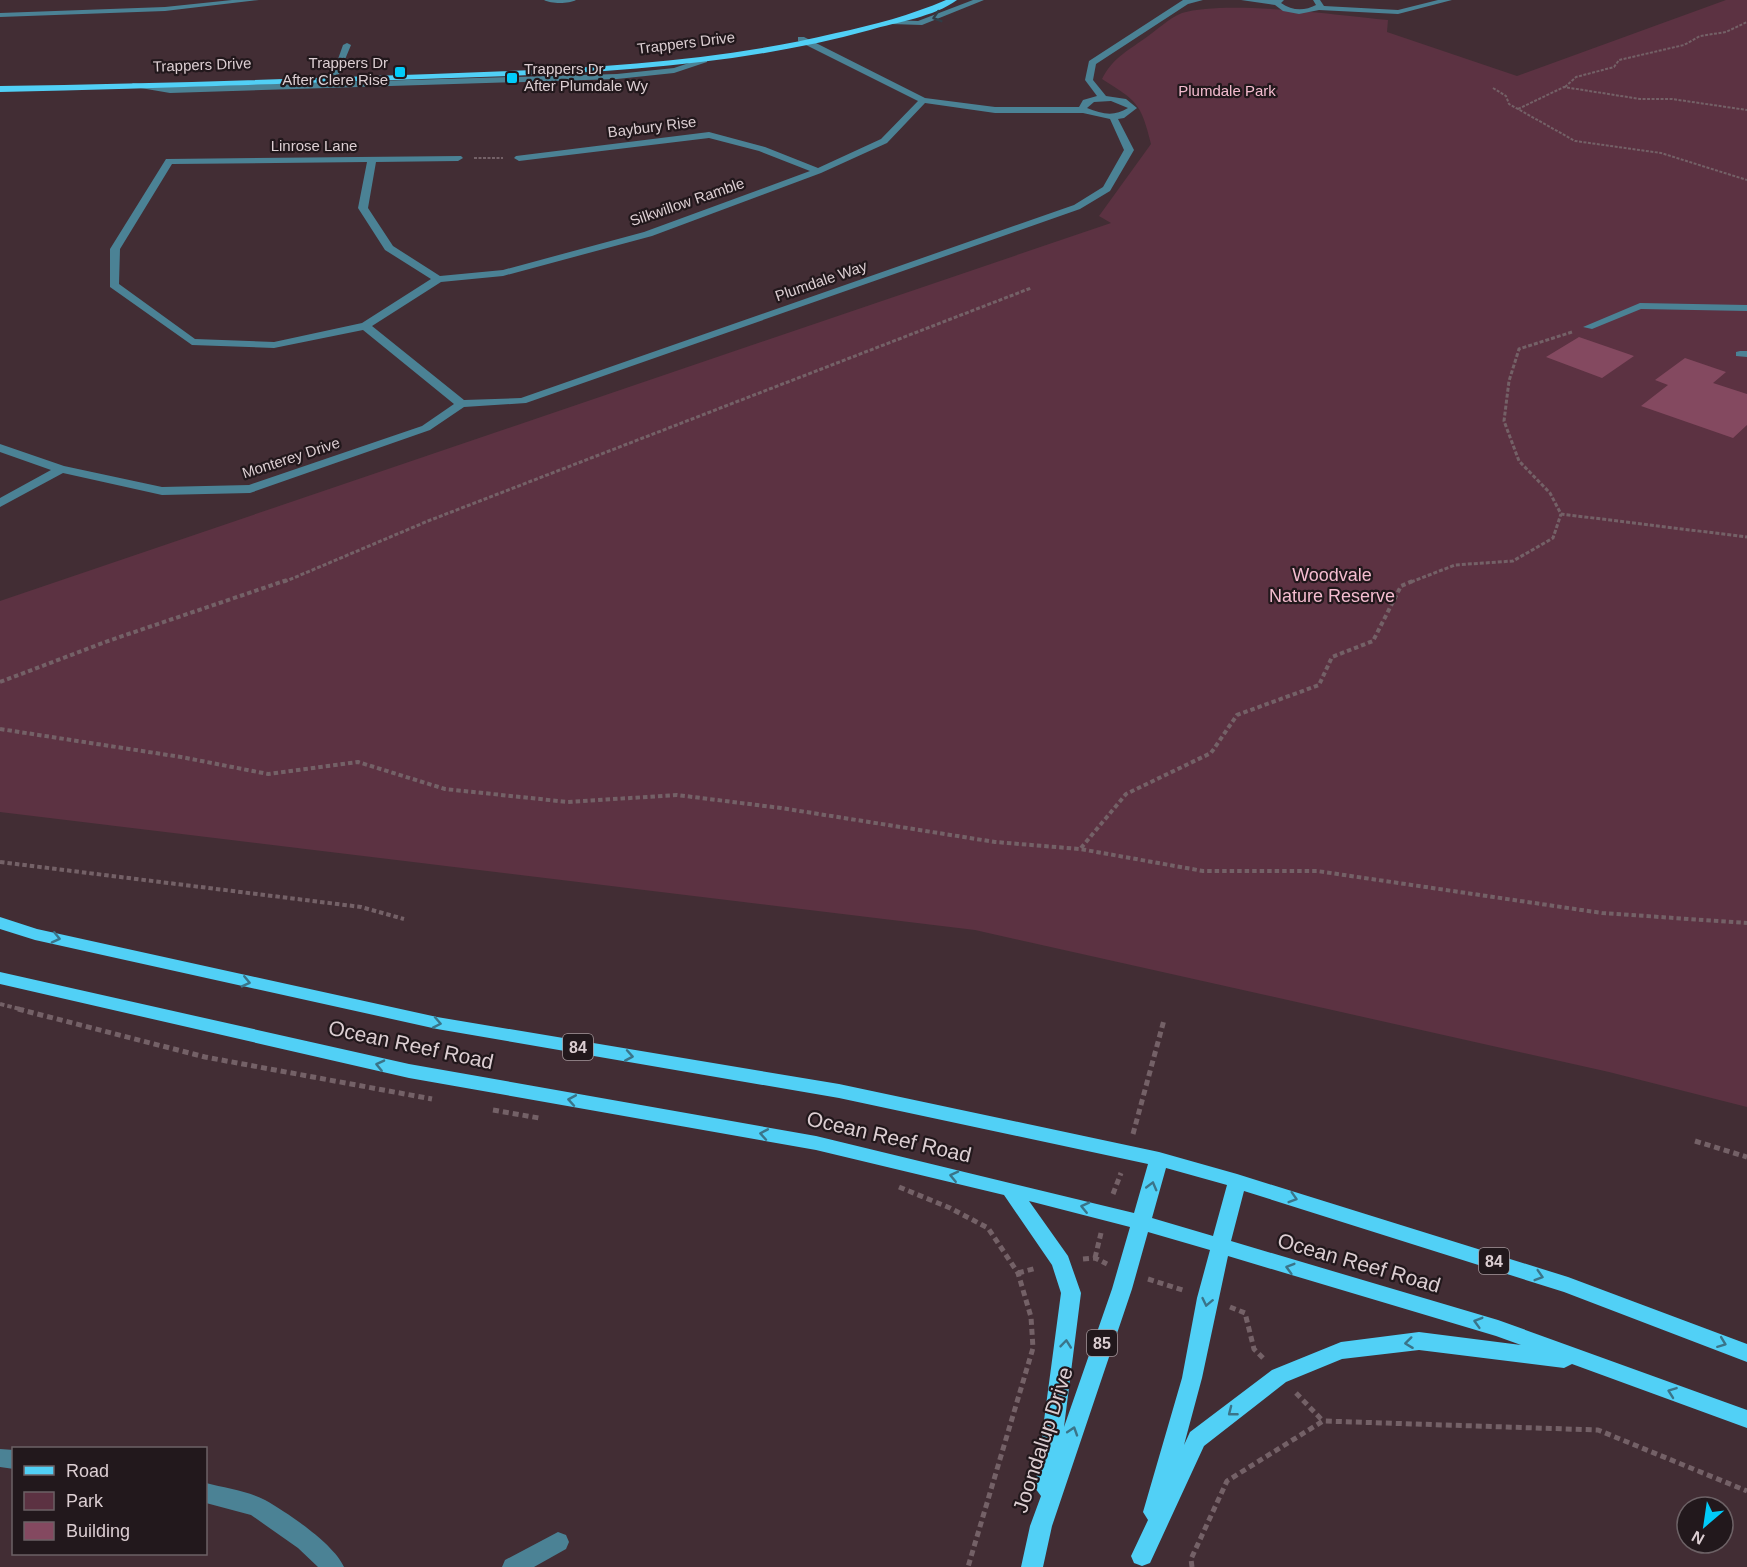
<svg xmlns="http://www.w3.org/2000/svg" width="1747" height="1567" font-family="Arial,sans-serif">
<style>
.green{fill:#5c3242}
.building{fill:#844960}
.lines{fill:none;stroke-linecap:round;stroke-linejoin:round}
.path-far3{stroke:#746167;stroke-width:2;stroke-dasharray:3 1.5;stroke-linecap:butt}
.path-far2{stroke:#746167;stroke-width:3;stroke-dasharray:4 2;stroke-linecap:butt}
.path-far1{stroke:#746167;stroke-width:4;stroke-dasharray:4.5 3;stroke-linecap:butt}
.path{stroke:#746167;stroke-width:5;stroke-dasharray:6 4;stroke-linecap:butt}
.minor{fill:#4b8295;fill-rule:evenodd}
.major{fill:#51d0f6;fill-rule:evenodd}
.oneway{stroke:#303d46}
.oneway2{stroke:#3a7489}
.poi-dot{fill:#01cbf9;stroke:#22181c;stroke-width:2}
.labels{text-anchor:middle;stroke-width:4.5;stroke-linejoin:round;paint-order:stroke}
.far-street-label{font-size:15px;fill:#dcced2;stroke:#22181c}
.far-poi-label{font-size:15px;fill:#dcced2;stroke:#22181c;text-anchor:end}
.far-park-label{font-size:15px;fill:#f5bdd0;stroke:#22181c}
.shield{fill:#22181c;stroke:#a4979b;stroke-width:1.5}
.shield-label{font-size:16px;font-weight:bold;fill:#dcced2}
.park-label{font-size:18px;fill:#f5bdd0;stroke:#22181c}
.near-street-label{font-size:21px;fill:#dcced2;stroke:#22181c}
</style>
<rect width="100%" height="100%" fill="#422d34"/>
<path class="green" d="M1726,0H1747V1107L1609,1072L975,930L0,812V601L1111,223L1099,216L1151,144C1141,103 1137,101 1102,79C1113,58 1126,52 1144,39C1156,31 1169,18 1182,13C1227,0 1338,15 1388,20L1387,32L1517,76Z"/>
<path class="building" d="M1579,337L1634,356L1602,378L1546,357Z
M1685,358L1726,372L1713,383L1747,394V425L1733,438L1641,406L1668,385L1655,380Z"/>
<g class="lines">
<path class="path-far3" d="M1565,87L1576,77L1614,67L1619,60L1684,45L1700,36L1726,32L1747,22
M1493,88L1506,96L1509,104L1575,141L1661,153L1747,180
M1518,109L1564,87L1640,99H1672L1747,110
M474,158H503"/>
<path class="path-far2" d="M1572,332L1519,349L1509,381L1504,421L1519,461L1550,493L1561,514L1747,537
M284,582L428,521L1031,288
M1411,582L1455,565L1513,561L1553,538L1561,514"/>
<path class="path-far1" d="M0,682L108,641L287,580
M0,729L181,757L268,774L358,762L445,789L568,802L677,795L781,808L995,842L1080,849L1203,871H1317L1602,913L1747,923
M1081,848L1126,794L1211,753L1237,715L1319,685L1332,657L1373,641L1401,586L1415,580
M0,862L361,907L404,919
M0,1004L24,1010"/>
<path class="path" d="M18,1009L205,1057L432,1099
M493,1110L539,1118
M1133,1134L1164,1020
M1695,1141L1747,1157
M899,1187L950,1208L988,1228L1018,1273L1031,1317L1033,1348L968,1567
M1113,1194L1121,1173
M1095,1258L1101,1233
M1083,1259L1095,1258L1107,1264
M1018,1273L1037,1268
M1148,1279L1186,1291
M1230,1307L1245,1313L1254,1349L1264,1359
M1296,1393L1323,1421
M1192,1567L1191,1559L1227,1481L1323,1421L1598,1430L1747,1491"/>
<path class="minor" d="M232,0H259L165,11L0,17V13L165,7Z
M544,0H576C569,4 551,4 544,0Z
M973,0H984L922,25L891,24L887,22L891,20L918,21Z
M1183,0H1203L1188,4L1096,64L1093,80L1106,96L1126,99L1137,108L1124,118L1118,119L1134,150L1110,191L1080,209L526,403L464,407L430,430L250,493L162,495L63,473L0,507V498L51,470L0,452V444L64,466L162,487L249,485L422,426L454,404L363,330L274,348L192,345L110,287V249L166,159L461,156L463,158L458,161L376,162L368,208L393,246L440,276L503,270L644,232L810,171L759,151L709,138L519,161L514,158L516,156L709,132L765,147L818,168L881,139L918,101L798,41V37H804L925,98L995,107H1079L1083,100L1097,96L1085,80L1089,61ZM1111,101L1128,108C1114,117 1102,114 1087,108L1094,102ZM925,103L995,113H1083L1110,119L1124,150L1103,187L1074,205L521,398L464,400L372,326L441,282L503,276L652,236L821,173L887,143ZM367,162L358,208L385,250L431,279L362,323L274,342L195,339L119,284L120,249L172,164Z
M1241,0H1284L1281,3C1292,11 1305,11 1316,5L1313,0H1320L1324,6L1398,10L1438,0H1452L1398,14L1319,10L1299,14L1283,11L1275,5Z
M347,43L351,45L339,74L332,76L343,45Z
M704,58H707V62L674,73L617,79L170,93L129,86L133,83L170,87L617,74L674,68Z
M1640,303L1747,305V311L1641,309L1592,329L1583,327Z
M1740,351H1747V357L1736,356V352Z
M0,1449L14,1450V1469L0,1467Z
M206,1483C225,1488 248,1491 265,1500C288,1513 334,1544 344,1567H318L298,1548L251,1515L206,1503Z
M558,1532L566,1535L569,1542L566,1549L534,1567H502L505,1560Z"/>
<path class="major" d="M946,0H957C934,17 897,22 870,30C724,70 573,74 422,79C282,84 141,89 0,92V86C144,84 288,79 432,74C567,69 704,65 836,33C874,25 911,15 946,0Z
M0,917L37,929L437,1017L839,1084L1159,1152L1237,1174L1568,1277L1747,1344V1362L1564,1292L1244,1191L1231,1241L1498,1320L1747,1410V1428L1572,1364L1564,1368L1419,1350L1342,1359L1286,1382L1204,1446L1150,1563L1142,1566L1134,1563L1131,1556L1148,1520L1143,1512L1182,1378L1197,1298L1210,1250L1148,1232L1132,1289L1052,1526L1043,1567H1021L1030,1526L1041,1496L1035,1488L1061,1293L1052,1265L1004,1195L816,1150L409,1078L0,984V972L409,1064L816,1136L1134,1213L1148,1164L839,1098L437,1029L35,940L0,929ZM1166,1168L1227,1185L1213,1236L1152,1218ZM1029,1201L1130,1227L1112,1289L1064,1427L1081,1293L1068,1256ZM1228,1256L1496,1336L1521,1345L1419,1332L1341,1342L1272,1370L1190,1432L1184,1445L1202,1378Z"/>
</g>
<defs><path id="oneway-chevron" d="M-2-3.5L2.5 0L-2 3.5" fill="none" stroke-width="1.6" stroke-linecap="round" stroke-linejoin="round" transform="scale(1.5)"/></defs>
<use class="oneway" href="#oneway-chevron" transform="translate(937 17) rotate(163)"/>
<g class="oneway2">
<use href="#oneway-chevron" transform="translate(56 938) rotate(13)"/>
<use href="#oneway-chevron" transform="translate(246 982) rotate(13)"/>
<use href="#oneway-chevron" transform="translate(437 1023) rotate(11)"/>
<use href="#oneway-chevron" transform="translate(629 1056) rotate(10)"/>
<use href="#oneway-chevron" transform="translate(380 1065) rotate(-167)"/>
<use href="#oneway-chevron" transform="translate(572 1100) rotate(-170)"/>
<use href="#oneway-chevron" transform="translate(764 1134) rotate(-170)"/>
<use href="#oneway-chevron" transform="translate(954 1176) rotate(-167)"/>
<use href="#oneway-chevron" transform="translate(1152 1186) rotate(-75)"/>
<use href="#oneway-chevron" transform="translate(1293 1198) rotate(17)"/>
<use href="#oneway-chevron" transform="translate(1085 1207) rotate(-167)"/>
<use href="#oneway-chevron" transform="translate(1290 1268) rotate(-164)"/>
<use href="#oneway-chevron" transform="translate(1539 1276) rotate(17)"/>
<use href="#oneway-chevron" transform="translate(1207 1302) rotate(102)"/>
<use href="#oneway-chevron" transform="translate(1478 1322) rotate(-164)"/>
<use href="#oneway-chevron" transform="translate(1409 1343) rotate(173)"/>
<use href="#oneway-chevron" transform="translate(1722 1343) rotate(21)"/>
<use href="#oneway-chevron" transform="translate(1066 1344) rotate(-84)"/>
<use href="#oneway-chevron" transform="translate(1672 1392) rotate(-160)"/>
<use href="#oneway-chevron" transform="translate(1232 1412) rotate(142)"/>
<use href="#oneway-chevron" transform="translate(1073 1431) rotate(-72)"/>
</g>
<g class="poi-dot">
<rect x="394" y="66" width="12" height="12" rx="3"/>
<rect x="506" y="72" width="12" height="12" rx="3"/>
</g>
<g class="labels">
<g class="far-street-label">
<text transform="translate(686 43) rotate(-7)" y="5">Trappers Drive</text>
<text transform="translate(202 65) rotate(-2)" y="5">Trappers Drive</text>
<text transform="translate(652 127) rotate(-7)" y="5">Baybury Rise</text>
<text x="314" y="151">Linrose Lane</text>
<text transform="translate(687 202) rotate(-19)" y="5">Silkwillow Ramble</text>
<text transform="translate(821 281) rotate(-19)" y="5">Plumdale Way</text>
<text transform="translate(291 458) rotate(-18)" y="5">Monterey Drive</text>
</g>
<g class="far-poi-label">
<text x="388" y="68">Trappers Dr<tspan x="388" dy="17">After Clere Rise</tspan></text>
<text x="524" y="74" text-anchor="start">Trappers Dr<tspan x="524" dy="17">After Plumdale Wy</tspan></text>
</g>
<g class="far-park-label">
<text x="1227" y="96">Plumdale Park</text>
</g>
<g class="shield">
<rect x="563" y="1034" width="30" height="26" rx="4.5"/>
<rect x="1479" y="1248" width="30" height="26" rx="4.5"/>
<rect x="1087" y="1330" width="30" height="26" rx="4.5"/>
</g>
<g class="shield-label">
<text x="578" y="1053">84</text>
<text x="1494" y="1267">84</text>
<text x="1102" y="1349">85</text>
</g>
<g class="park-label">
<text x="1332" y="581">Woodvale<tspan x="1332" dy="21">Nature Reserve</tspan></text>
</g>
<g class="near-street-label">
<text transform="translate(411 1045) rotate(12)" y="7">Ocean Reef Road</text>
<text transform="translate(889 1137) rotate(13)" y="7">Ocean Reef Road</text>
<text transform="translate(1359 1263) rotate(16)" y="7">Ocean Reef Road</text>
<text transform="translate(1043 1440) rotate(-72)" y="7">Joondalup Drive</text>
</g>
</g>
<rect x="12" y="1447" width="195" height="108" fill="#22181c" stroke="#6c6165" stroke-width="1.5"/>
<rect x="24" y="1466" width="30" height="9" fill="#51d0f6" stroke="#6c6165" stroke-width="1.5"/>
<text x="66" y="1477" font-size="18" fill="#dcced2">Road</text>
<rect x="24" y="1492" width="30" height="18" fill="#5c3242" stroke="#6c6165" stroke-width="1.5"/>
<text x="66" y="1507" font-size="18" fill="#dcced2">Park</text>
<rect x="24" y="1522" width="30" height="18" fill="#844960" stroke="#6c6165" stroke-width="1.5"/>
<text x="66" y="1537" font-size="18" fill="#dcced2">Building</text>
<g transform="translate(1705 1525) rotate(209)"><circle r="28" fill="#22181c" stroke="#6c6165" stroke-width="1.5"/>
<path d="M0-4.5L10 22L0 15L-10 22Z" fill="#01cbf9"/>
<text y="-9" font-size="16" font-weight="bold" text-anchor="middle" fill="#dcced2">N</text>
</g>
</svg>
